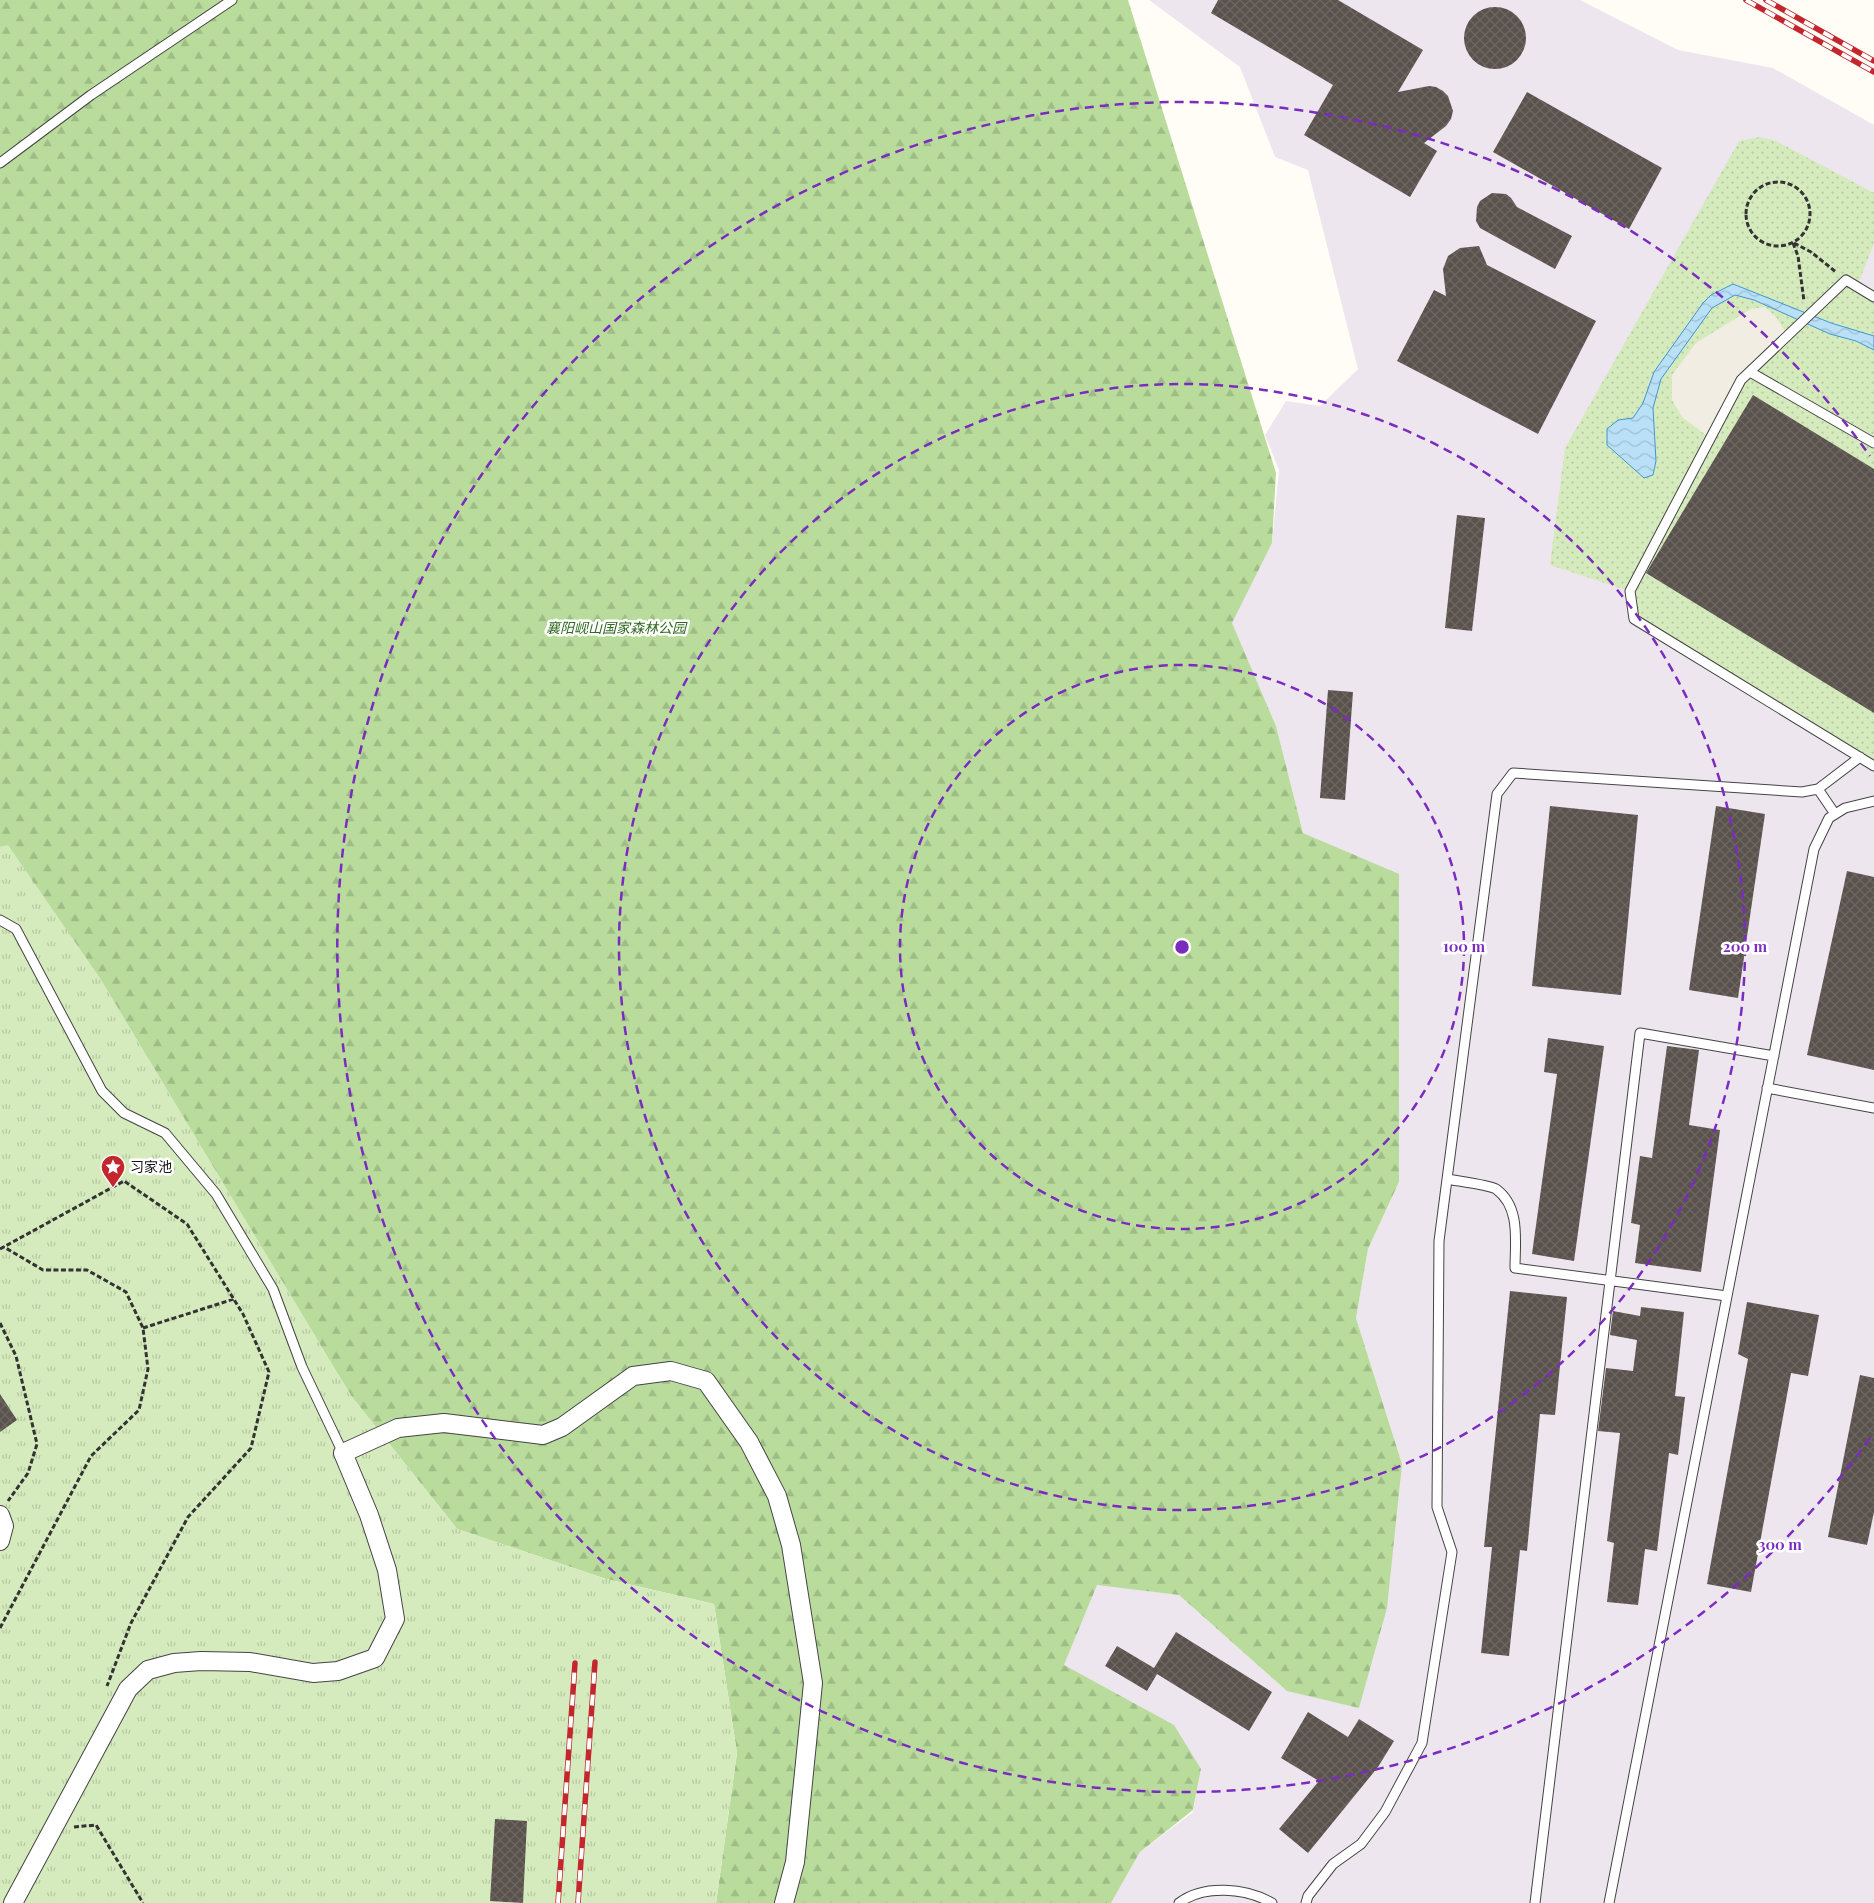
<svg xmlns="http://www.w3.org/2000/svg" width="1874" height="1903" font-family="'Playfair Display','Noto Sans SC',serif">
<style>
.industrial{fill:#eee6ef}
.grass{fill:url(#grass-dots)}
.forest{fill:url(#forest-firs)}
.park{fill:url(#park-tufts)}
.plaza{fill:#f1ede2}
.water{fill:url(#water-waves);stroke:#3f96cf}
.building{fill:url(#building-cross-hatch)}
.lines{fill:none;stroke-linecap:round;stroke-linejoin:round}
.service-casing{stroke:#444;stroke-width:11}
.minor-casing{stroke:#444;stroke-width:20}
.path{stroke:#333;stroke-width:3;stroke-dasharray:5 2.5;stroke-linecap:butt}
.service{stroke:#fff;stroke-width:9}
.minor{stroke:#fff;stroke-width:18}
.rail-casing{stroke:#c4262e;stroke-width:5.5}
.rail{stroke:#fff;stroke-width:4;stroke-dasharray:11;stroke-linecap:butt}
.ring{fill:none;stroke:#7b2cbf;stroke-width:2.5;stroke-dasharray:9 6}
.labels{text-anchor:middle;stroke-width:5;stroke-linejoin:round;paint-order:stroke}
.park-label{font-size:14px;font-style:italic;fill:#2f6b1f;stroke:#fff}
.poi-label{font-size:14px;fill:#111;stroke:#fff;text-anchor:start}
.centre{fill:#7b2cbf;stroke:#fff;stroke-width:2.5}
.ring-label{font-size:15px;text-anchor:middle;font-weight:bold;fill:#7b2cbf;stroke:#fff;stroke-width:5;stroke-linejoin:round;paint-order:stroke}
</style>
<defs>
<pattern id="grass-dots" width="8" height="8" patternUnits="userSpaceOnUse" patternTransform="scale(1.25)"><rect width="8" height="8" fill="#d5ebbd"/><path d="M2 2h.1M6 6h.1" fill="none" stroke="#b6c8a1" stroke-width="1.8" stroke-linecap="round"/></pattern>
<pattern id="forest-firs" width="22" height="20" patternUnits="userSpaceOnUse" patternTransform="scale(1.25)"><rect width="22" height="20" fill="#b9dc9c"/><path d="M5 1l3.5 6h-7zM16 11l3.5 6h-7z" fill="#9ebc85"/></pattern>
<pattern id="park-tufts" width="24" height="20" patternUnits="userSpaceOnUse" patternTransform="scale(1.25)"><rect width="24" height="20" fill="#d5ebbd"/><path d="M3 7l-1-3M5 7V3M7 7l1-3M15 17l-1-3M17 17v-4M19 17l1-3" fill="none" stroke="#b6c8a1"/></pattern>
<pattern id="water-waves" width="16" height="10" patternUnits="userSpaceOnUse" patternTransform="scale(1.25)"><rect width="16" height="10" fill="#b9e0f7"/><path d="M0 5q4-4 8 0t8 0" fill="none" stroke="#9ebfd3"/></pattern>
<pattern id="building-cross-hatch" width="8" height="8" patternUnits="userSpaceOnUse" patternTransform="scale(1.25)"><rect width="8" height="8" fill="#5a524d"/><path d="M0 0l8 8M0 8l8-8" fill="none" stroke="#6d6662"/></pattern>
</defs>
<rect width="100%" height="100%" fill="#fffdf5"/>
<path class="industrial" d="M1149,0H1580L1678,50L1773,68L1874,125V1903H1111L1140,1852L1193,1812L1201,1769L1064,1665L1097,1584L1179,1595L1287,1691L1402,1464L1356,1318L1368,1249L1399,1182V875L1303,833L1276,726L1226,610L1272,543L1279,470L1265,435L1286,401L1320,406L1358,369L1308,170L1275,157L1240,67Z"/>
<path class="grass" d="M1760,137L1776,141L1874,193V243L1857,287L1874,297V766L1634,619L1629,591L1550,565L1565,448L1739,141Z"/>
<path class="forest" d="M0,0H1128L1276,473L1272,543L1232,623L1276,726L1303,833L1399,874V1182L1368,1249L1356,1318L1402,1464L1387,1608L1359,1708L1287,1691L1179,1595L1097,1585L1064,1665L1174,1725L1201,1769L1193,1810L1140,1852L1111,1903H716L737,1753L714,1604L606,1579L457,1529L352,1397L8,846L0,847Z"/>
<path class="park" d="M8,845L100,978L352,1397L457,1529L606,1579L714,1604L737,1753L716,1903H0V847Z"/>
<path class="plaza" d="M1765,307L1776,317L1788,336L1741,380L1710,438L1682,417L1672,400V375L1696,343L1751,309Z"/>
<path class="water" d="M1733,284L1831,323L1874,336V350L1856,341L1830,334L1754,300L1735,295L1712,308L1661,379L1653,408L1656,461L1653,475L1644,478L1607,445V429L1618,420L1633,418L1643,403L1654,372L1703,303L1711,295Z"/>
<path class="building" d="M1218,0H1338L1423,50L1398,92L1429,86L1436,87L1443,91L1448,96L1453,111L1451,119L1446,126L1424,143L1437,151L1410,197L1304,135L1333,85L1211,13Z
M1464 38a31 31 0 1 1 62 0a31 31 0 1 1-62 0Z
M1527,92L1662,168L1629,229L1493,152Z
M1492,193L1506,194L1511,198L1517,207L1572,236L1555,269L1480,228L1476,221L1477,207L1480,201Z
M1479,246L1487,265L1596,321L1538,434L1397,361L1434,290L1446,296L1443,269L1448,256L1460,248Z
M1753,395L1874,469V713L1646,573Z
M1457,515L1485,518L1472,631L1445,628Z
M1328,690L1353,692L1345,800L1320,798Z
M1550,806L1638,815L1621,995L1532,986Z
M1716,806L1765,814L1738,998L1689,990Z
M1847,871L1874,877V1070L1807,1055Z
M1548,1038L1604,1046L1574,1261L1532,1254L1557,1074L1544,1072Z
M1667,1046L1699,1050L1689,1125L1720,1130L1701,1272L1635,1263L1640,1225L1631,1223L1640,1156L1652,1158Z
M1510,1291L1567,1297L1555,1415L1540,1414L1527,1551L1520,1550L1509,1656L1481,1653L1492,1547H1484Z
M1747,1302L1819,1315L1808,1376L1791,1373L1751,1592L1707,1584L1748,1359L1738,1354Z
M1641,1307L1684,1312L1675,1396L1685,1397L1678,1455L1669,1453L1657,1551L1645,1549L1638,1605L1607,1602L1614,1543L1607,1541L1620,1433L1598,1431L1606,1368L1633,1371L1637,1340L1610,1335L1613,1311L1640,1316Z
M1860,1375L1874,1378V1512L1867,1545L1828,1537Z
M0,1394L17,1420L0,1432Z
M1176,1632L1272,1692L1249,1731L1157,1674L1147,1691L1105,1666L1117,1646L1154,1668Z
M1308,1712L1348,1737L1359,1719L1394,1741L1378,1767L1308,1853L1279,1829L1319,1781L1281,1758Z
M495,1819L527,1821L523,1903L490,1901Z"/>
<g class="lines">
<defs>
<path id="service" d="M0,163L91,95L232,0
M1874,297L1846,280L1741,380L1630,591L1634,619L1874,766
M1750,372L1874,443
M1818,789L1835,814
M0,920L16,929L102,1091L124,1113L165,1133L216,1194L273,1289L302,1367L343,1453
M1767,1088L1874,1108
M1447,1179C1457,1181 1489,1185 1496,1189C1521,1207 1515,1242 1515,1268L1727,1296
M1179,1903C1204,1884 1246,1888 1272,1903
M1306,1903L1308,1896L1333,1864L1361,1844L1385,1812L1422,1743L1452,1552L1437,1507L1439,1241L1497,794L1513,773L1802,792L1818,789L1860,757
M1535,1903L1640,1033L1774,1056
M1609,1903L1814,849L1829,818L1845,808L1874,801"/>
<path id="minor" d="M0,1515L4,1526L0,1541
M13,1903L128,1689L148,1670L174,1663L201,1661L250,1662L313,1673L338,1671L375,1658L395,1619L387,1570L369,1515L343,1453L398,1428L444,1423L543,1435L562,1427L633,1376L671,1371L706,1381L749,1442L777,1496L791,1545L813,1683L795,1862L784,1903"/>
</defs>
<use href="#service" class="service-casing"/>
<use href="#minor" class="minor-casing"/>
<path class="path" d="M1746 214a32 32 0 1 1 64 0a32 32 0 1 1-64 0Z
M1793,243L1798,256L1804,301
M1794,243L1811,252L1836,272
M0,1249L124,1181L187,1224L243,1314L269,1372L251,1448L188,1517L131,1623L107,1686
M0,1323L16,1356L37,1444L28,1473L8,1501
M143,1328L234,1299
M0,1628L91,1456L139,1410L148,1369L143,1328L126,1292L87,1270H43L4,1247
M74,1827L96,1825L143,1903"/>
<use href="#service" class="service"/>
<use href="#minor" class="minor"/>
<defs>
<path id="rail" d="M1746,0L1874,72
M1766,0L1874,61
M558,1903L575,1663
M578,1903L595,1662"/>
</defs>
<use href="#rail" class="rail-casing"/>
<use href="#rail" class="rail"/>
</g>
<g class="ring">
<circle cx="1182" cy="947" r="282"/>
<circle cx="1182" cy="947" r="563"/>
<path d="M1870 1438A845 845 0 1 1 1870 456"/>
</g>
<defs>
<symbol id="sight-pin" viewBox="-11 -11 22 30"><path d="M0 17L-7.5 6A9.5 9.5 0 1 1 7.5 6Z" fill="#c4262e" stroke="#fff"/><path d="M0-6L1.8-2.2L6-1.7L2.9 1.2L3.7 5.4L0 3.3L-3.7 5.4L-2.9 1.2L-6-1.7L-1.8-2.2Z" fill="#fff"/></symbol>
</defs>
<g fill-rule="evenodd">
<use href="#sight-pin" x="99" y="1153" width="28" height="38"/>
</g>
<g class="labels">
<g class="park-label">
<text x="616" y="633">襄阳岘山国家森林公园</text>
</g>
<g class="poi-label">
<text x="130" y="1172">习家池</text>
</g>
</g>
<circle cx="1182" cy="947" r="8" class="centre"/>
<g class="ring-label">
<text x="1464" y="952">100 m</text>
<text x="1745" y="952">200 m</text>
<text x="1780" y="1550">300 m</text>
</g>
</svg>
